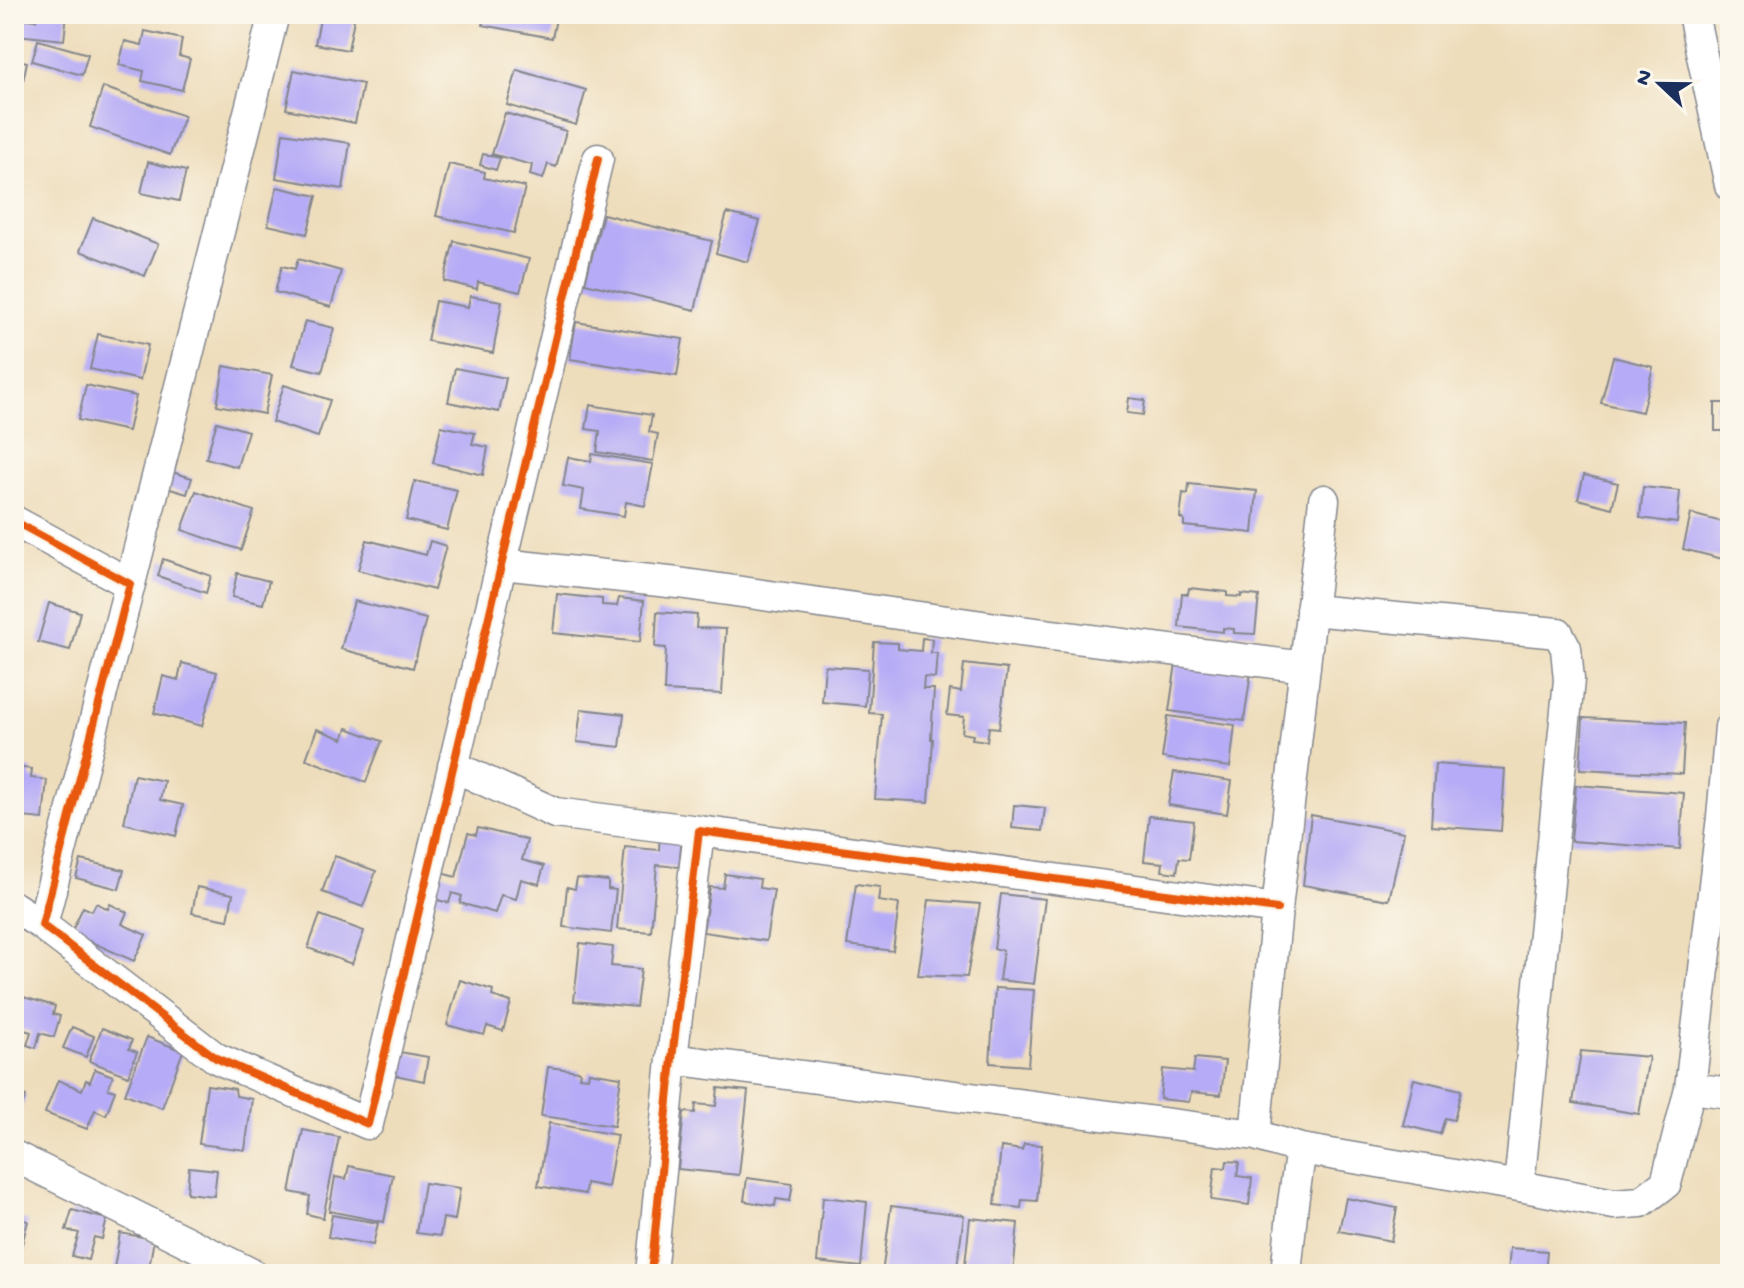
<svg xmlns="http://www.w3.org/2000/svg" width="1744" height="1288" font-family="'Gochi Hand',sans-serif">
<style>
.building{fill:#b6abf6}
.lines{fill:none;stroke-linecap:round;stroke-linejoin:round}
.minor-casing{stroke:#84868c;stroke-width:33}
.minor{stroke:#fff;stroke-width:30}
.cycleway-casing{stroke:#fbf7ec;stroke-width:13}
.cycleway{stroke:#e8590c;stroke-width:8}
</style>
<rect width="100%" height="100%" fill="#fbf7ec"/>
<filter id="ink" filterUnits="userSpaceOnUse"><feTurbulence type="fractalNoise" baseFrequency=".0125" numOctaves="2"/><feDisplacementMap in="SourceGraphic" scale="16" xChannelSelector="R" yChannelSelector="G"/><feConvolveMatrix kernelMatrix="1 2 1 2 8 2 1 2 1" color-interpolation-filters="sRGB"/></filter>
<filter id="wash" filterUnits="userSpaceOnUse"><feTurbulence type="fractalNoise" baseFrequency=".006" numOctaves="4" result="noise"/><feDisplacementMap in="SourceGraphic" scale="32" xChannelSelector="R" yChannelSelector="G"/><feGaussianBlur stdDeviation="1.8" result="paint"/><feColorMatrix in="noise" values="0 0 0 0 0 0 0 0 0 0 0 0 0 0 0 0 0 1.4 0 .05"/><feComposite in="paint" operator="in"/></filter>
<g filter="url(#wash)">
<rect width="100%" height="100%" fill="#edb"/>
<g id="blocks">
<path class="building" d="M14,14H20V18L36,20V14H67L64,40L17,35L16,43H14Z
M142,14H180L179,20L141,16Z
M321,14H355L348,50L315,44Z
M485,14H557L552,38L483,25Z
M145,31L182,39L179,56L190,59L182,90L142,81L144,71L119,65L125,41L142,45Z
M38,40L88,54L82,75L32,61Z
M14,59L27,62L19,100L14,99Z
M294,70L363,84L355,123L286,109Z
M517,70L586,90L576,125L507,105Z
M103,87L184,116L170,155L90,127Z
M14,109L20,110L16,136L14,135Z
M505,113L566,131L556,167L548,164L543,179L530,175L532,165L492,154Z
M283,133L350,143L343,189L276,178Z
M483,154L500,158L496,170L480,165Z
M148,162L186,171L179,201L141,193Z
M449,164L485,172L484,178L525,187L514,233L436,216Z
M277,187L317,196L307,234L268,225Z
M727,213L760,221L748,262L716,253Z
M603,214L712,241L695,310L585,283Z
M93,218L158,244L145,276L80,251Z
M454,241L529,259L520,292L478,282L477,289L444,281Z
M298,259L341,271L331,307L275,292L282,266L295,269Z
M470,296L502,301L493,353L427,341L435,301L468,307Z
M305,321L334,328L322,372L293,365Z
M576,322L683,339L677,376L570,359Z
M98,334L148,345L140,380L90,369Z
M1613,357L1653,367L1642,412L1601,403Z
M224,366L272,375L264,414L217,405Z
M455,368L506,378L499,412L448,402Z
M86,385L136,396L128,431L78,420Z
M284,385L330,400L318,437L272,422Z
M1129,398L1145,400L1143,415L1127,413Z
M1715,403H1730V431H1715Z
M590,405L652,415L649,432L658,434L653,461L597,452L600,431L586,429Z
M217,422L248,431L237,467L206,458Z
M441,426L475,433L472,444L488,447L483,475L433,463Z
M592,454L653,464L645,506L626,502L624,516L581,509L584,490L563,486L568,457L591,461Z
M172,472L192,478L187,494L167,488Z
M1584,475L1618,483L1612,508L1578,499Z
M415,481L457,490L447,530L406,520Z
M1189,484L1257,491L1253,533L1184,526V520L1180,518L1183,493L1188,494Z
M1643,487L1680,491L1677,523L1640,518Z
M196,491L254,511L241,550L182,530Z
M1691,514L1730,524V549L1727,560L1683,549Z
M367,540L426,555L430,541L446,546L434,590L358,570Z
M163,559L211,576L206,593L158,576Z
M237,573L269,581L263,604L232,597Z
M1189,588L1227,592V596L1241,597V594L1259,596L1255,634L1234,633V629L1223,628V632L1179,627L1182,593L1188,594Z
M557,594L602,599V605L617,606L619,598L644,601L640,642L553,633Z
M354,601L426,619L413,668L341,649Z
M49,603L80,612L70,650L38,642Z
M657,612L697,615L696,628L726,629L722,694L664,691L666,648L655,647Z
M922,638L932,639L931,653H937L935,678L924,677L923,689H934L931,739H933L929,802L875,799L882,714L869,713L874,642L898,643V649L921,651Z
M182,663L217,672L202,726L154,713L163,676L178,680Z
M1176,663L1251,672L1244,721L1169,711Z
M964,664L1007,669L999,728L989,727L987,741L972,739L973,735L962,733L964,717L947,715L950,690L961,692Z
M825,666L868,669L865,706L822,702Z
M581,709L624,714L620,747L577,742Z
M1168,716L1235,725L1230,767L1162,758Z
M1583,718L1685,723L1682,774L1580,769Z
M347,728L382,741L366,782L306,759L317,729L343,739Z
M1435,764L1505,769L1501,831L1431,826Z
M14,767L32,769L31,778L47,780L43,819L22,817L20,840H14Z
M1174,772L1232,781L1227,814L1168,805Z
M134,775L164,781L160,800L183,805L176,836L124,823Z
M1576,785L1684,793L1680,849L1571,841Z
M1014,805L1045,808L1042,831L1012,828Z
M1311,815L1404,832L1389,900L1303,885Z
M1149,816L1194,821L1189,859L1179,858L1177,873L1162,871L1163,863L1144,861Z
M478,828L527,840L522,860L544,866L539,884L521,879L516,899L501,895L495,913L460,903L462,896L452,893L449,903L430,898L437,872L456,877L468,833L476,835Z
M660,832L682,834L679,867L657,865L651,932L617,929L625,847L659,850Z
M335,856L376,871L363,907L322,892Z
M81,860L124,870L119,889L76,878Z
M725,874L760,879L759,888L774,890L766,941L703,932L710,887L723,888Z
M577,878L608,881V889L616,890L611,933L563,927L567,887L575,889Z
M856,884L880,887L878,901L899,904L893,951L847,945Z
M197,887L233,894L228,920L192,913Z
M1001,894L1045,899L1034,984L999,980L1003,950L994,949Z
M929,900L980,904L967,977L918,975Z
M96,903L108,909L110,904L127,912L122,924L146,935L134,961L71,933L83,907L92,911Z
M320,915L364,931L352,964L308,948Z
M580,943L613,947L611,966L641,969L636,1007L574,1001Z
M460,980L493,990L492,996L511,1002L503,1031L487,1026L484,1035L447,1025Z
M995,988L1034,990L1028,1066L990,1063Z
M23,997L55,1006L53,1014L60,1016L54,1037L40,1033L36,1048L27,1045L31,1032L14,1027Z
M72,1027L94,1036L86,1057L63,1048Z
M102,1028L132,1040L129,1049L137,1052L128,1076L89,1061Z
M147,1037L183,1051L162,1108L125,1094Z
M394,1051L428,1057L424,1081L390,1074Z
M1581,1051L1649,1057L1639,1114L1573,1103Z
M1195,1058L1225,1061L1221,1095L1191,1092L1189,1102L1160,1099L1163,1069L1193,1072Z
M548,1067L580,1071L579,1077L588,1078L589,1072L621,1077L614,1126L541,1116Z
M95,1069L113,1076L108,1089L115,1091L106,1115L95,1110L87,1129L45,1113L58,1080L82,1090L86,1080L90,1082Z
M1414,1079L1461,1090L1454,1120L1445,1118L1440,1134L1403,1125Z
M207,1085L235,1089L236,1096L252,1099L245,1150L199,1144Z
M718,1088L748,1091L739,1175L678,1169L684,1112L695,1113L696,1104L716,1106Z
M14,1091L26,1096L14,1126Z
M549,1123L617,1135L608,1187L586,1183L585,1194L538,1186Z
M303,1130L339,1137L323,1218L307,1214L310,1196L290,1192Z
M1024,1144L1042,1145L1037,1201L1022,1200L1021,1208L995,1205L1001,1147L1022,1150Z
M1227,1161L1239,1162L1237,1176L1252,1178L1249,1205L1211,1200L1215,1167L1226,1168Z
M349,1166L393,1175L384,1222L329,1211L335,1177L346,1179Z
M189,1167L217,1170L214,1196L187,1193Z
M747,1178L793,1184L790,1201L776,1199L775,1206L744,1201Z
M424,1183L460,1188L455,1220L443,1218L440,1236L416,1233Z
M823,1197L867,1202L861,1267L817,1262Z
M1346,1198L1397,1208L1391,1241L1339,1231Z
M891,1206L964,1215L956,1274H882Z
M72,1210L107,1219L102,1239L94,1237L88,1260L72,1256L79,1233L66,1230Z
M332,1215L378,1223L373,1245L328,1237Z
M14,1218L28,1221L18,1259L14,1258Z
M970,1218L1018,1223L1013,1274H964Z
M120,1233L154,1239L148,1274H113Z
M1510,1248L1547,1251L1545,1274H1508Z"/>
</g>
</g>
<g filter="url(#ink)">
<use href="#blocks" fill-opacity="0" stroke="#84868c" stroke-width="2"/>
<g class="lines">
<defs>
<path id="minor" d="M1693,14L1730,185
M14,521L130,584L42,925L216,1058L368,1124L598,159
M502,564L678,583L997,628L1305,667
M130,584L274,14
M1311,610L1558,633L1566,648L1569,680L1519,1186
M453,766L555,813L699,831
M14,907L42,925
M672,1059L1255,1135
M1690,1088L1730,1093
M1301,1149L1255,1135L1277,909L1324,500
M14,1156L252,1274
M651,1274L672,1059L699,831L1277,909
M1286,1274L1293,1203L1301,1149L1519,1186L1614,1204L1641,1202L1666,1183L1690,1088L1722,817L1730,727"/>
</defs>
<use href="#minor" class="minor-casing"/>
<use href="#minor" class="minor"/>
<defs>
<path id="cycleway" d="M14,521L130,584L42,925L216,1058L368,1124L598,159
M651,1274L672,1059L699,831L1277,909"/>
</defs>
<use href="#cycleway" class="cycleway-casing"/>
<use href="#cycleway" class="cycleway"/>
</g>
</g>
<rect width="1744" height="1288" fill="none" stroke="#fbf7ec" stroke-width="48"/>
<g transform="translate(1660 84) rotate(292)" stroke="#fbf7ec" stroke-width="6" paint-order="stroke">
<path d="M0-6L14 30L0 20L-14 30Z" fill="#1b2f5e"/>
<text y="-12" font-size="22" font-weight="bold" text-anchor="middle" fill="#1b2f5e">N</text>
</g>
</svg>
